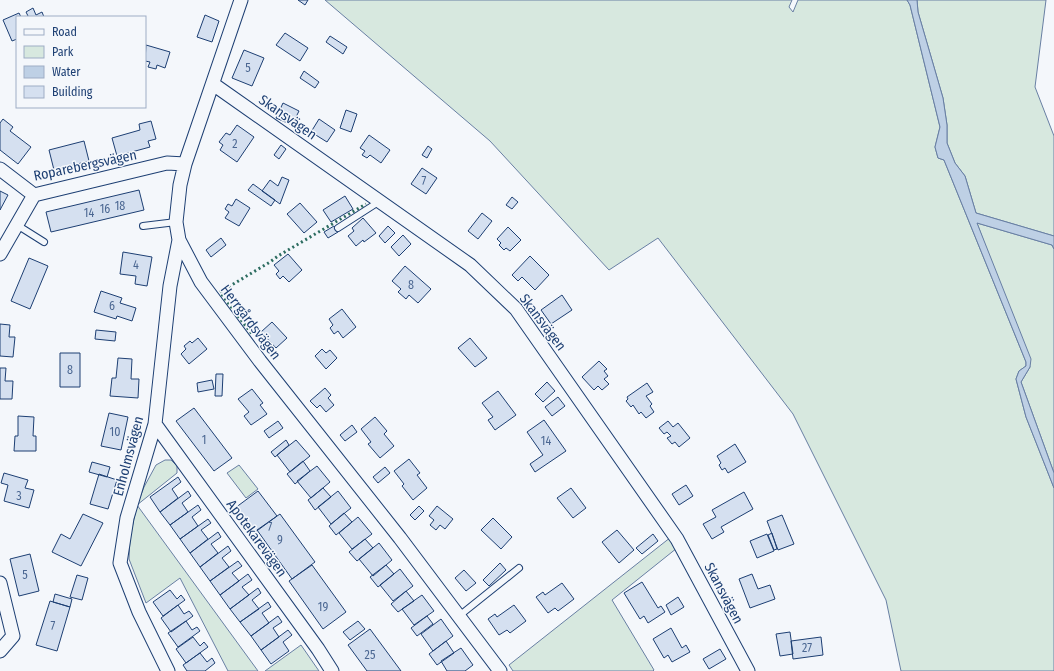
<svg xmlns="http://www.w3.org/2000/svg" width="1054" height="671" font-family="'Fira Sans Condensed',sans-serif">
<style>
.green{fill:#d7e8df;stroke:#687fa3}
.water{fill:#bed0e5;stroke:#687fa3}
.building{fill:#d5e0f0;stroke:#1d3f73}
.lines{fill:none;stroke-linecap:round;stroke-linejoin:round}
.lane-casing{stroke:#1d3f73;stroke-width:8}
.street-casing{stroke:#1d3f73;stroke-width:15}
.lane{stroke:#f4f7fb;stroke-width:6}
.street{stroke:#f4f7fb;stroke-width:13}
.hedge{stroke:#2c6c60;stroke-width:3;stroke-dasharray:2 3;stroke-linecap:butt}
.labels{text-anchor:middle;stroke-width:3;stroke-linejoin:round;paint-order:stroke}
.number-label{font-size:12px;fill:#4b6792}
.street-label{font-size:14px;fill:#1d3f73;stroke:#f4f7fb}
</style>
<rect width="100%" height="100%" fill="#f4f7fb"/>
<path class="green" d="M325,0H792L789,7L793,12L798,0H907L910,5L940,127L935,147L938,158L944,160L1026,362V366L1019,371L1016,379L1026,417L1054,488V671H901L886,600L793,414L658,238L609,270L490,141Z
M917,0H1046L1035,87L1054,136V236L976,213L965,176L955,163L947,143V125L943,98L918,12Z
M977,223L1052,245L1054,249V473L1021,382L1030,367Z
M165,460H171L177,466V473L137,505L258,671H228L180,578L146,603L129,559L130,537L137,505L144,487L156,465Z
M239,465L258,489L246,498L227,473Z
M671,537L677,548L612,600L654,670L653,671H513L509,665Z
M301,645L319,671H265Z"/>
<path class="water" d="M907,0H917L918,12L943,98L947,125V143L955,163L965,176L976,213L1054,236V249L1052,245L977,223L1031,359L1030,367L1021,382L1054,473V488L1026,417L1016,379L1019,371L1026,366V362L944,160L938,158L935,147L940,127L910,5Z"/>
<path class="building" d="M298,0H308L305,5Z
M33,8L36,15L42,12L44,17H27L28,16L26,12Z
M19,13L21,17H17V39L12,41L3,20Z
M205,15L219,21L212,42L197,37Z
M285,33L308,48L300,61L276,45Z
M330,36L347,47L343,54L326,42Z
M146,45L170,52L165,68L157,65L156,69L148,67L150,62L145,61Z
M244,50L264,58L252,86L232,78Z
M304,71L319,82L315,88L300,78Z
M283,103L299,111L292,125L276,118Z
M346,110L357,114L351,132L340,128Z
M3,119L13,127L10,131L31,147L18,164L0,150V123Z
M319,119L335,130L327,142L311,132Z
M151,121L156,139L148,141L150,147L117,156L112,138L140,130L139,124Z
M237,125L254,137L237,162L220,150L223,145L219,142L226,133L230,135Z
M369,135L390,150L381,163L370,155L367,158L362,155L365,151L360,148Z
M84,141L89,161L54,170L49,150Z
M281,145L286,149L279,159L274,155Z
M428,146L432,149L427,158L422,155Z
M422,168L437,178L426,194L411,184Z
M282,177L289,180L280,204L262,191L270,180L278,186Z
M253,184L275,200L271,206L248,190Z
M139,190L144,210L51,232L46,212Z
M0,191L8,195L0,210Z
M345,196L353,209L331,222L323,210Z
M512,197L518,202L512,209L506,205Z
M236,199L250,208L239,226L225,218L229,212L225,209L228,204L232,206Z
M300,203L317,222L304,233L287,214Z
M482,213L492,221L478,239L468,231Z
M363,218L376,233L364,242L363,240L356,246L348,236L354,231L352,228Z
M334,226L338,232L328,238L324,232Z
M388,226L395,233L385,243L379,236Z
M508,227L521,240L510,251L506,248L504,250L499,245L501,243L497,239Z
M403,235L411,244L399,256L391,247Z
M221,238L226,245L211,257L206,250Z
M123,252L152,257L147,286L135,284L136,276L120,274Z
M288,254L302,270L289,282L283,276L280,279L276,274L279,271L274,265Z
M530,256L549,275L535,290L522,277L518,281L512,275Z
M29,258L48,266L30,309L11,301Z
M405,266L431,289L418,303L409,295L406,299L398,292L401,289L392,281Z
M101,291L122,298L120,303L136,308L132,321L117,316L116,319L94,312Z
M562,295L572,310L551,324L541,310Z
M342,309L356,327L343,338L338,331L334,334L330,328L333,325L329,319Z
M272,322L287,338L276,348L261,332Z
M0,324L10,325L9,337H15L13,357L0,356Z
M96,330L116,332L115,341L95,339Z
M198,338L207,349L189,364L181,354L186,349L184,346L190,341L192,343Z
M470,338L487,358L475,367L458,348Z
M322,349L326,353L330,350L337,358L326,369L315,356Z
M60,353H80V387H60Z
M118,358L132,359L131,379H139L138,398L110,396L112,378H116Z
M599,361L607,369L604,371L608,376L604,379L609,384L602,390L598,386L594,390L582,377Z
M0,368H6L5,381H13L12,399H0Z
M216,374H223L222,396H215Z
M212,380L214,389L198,392L197,383Z
M547,382L555,391L543,402L535,394Z
M647,383L653,392L646,396L652,404L650,406L654,412L646,418L641,412L639,414L633,405L631,407L626,401L628,399L627,397Z
M325,388L331,395L328,398L334,405L326,412L320,405L317,408L310,401Z
M252,389L263,403L260,405L267,414L251,425L244,416L249,412L238,399Z
M498,391L516,415L495,430L488,420L493,417L482,403Z
M558,397L565,406L552,416L545,407Z
M194,408L232,458L214,471L176,421Z
M109,413L128,417L121,450L101,446Z
M18,416L34,417L33,436H36V451H14L15,436H18Z
M375,417L387,431L384,434L394,446L380,458L368,444L371,442L361,429Z
M544,420L566,451L535,472L530,464L543,455L527,432Z
M278,421L283,428L269,438L264,431Z
M668,421L673,427L678,423L690,438L679,447L675,442L672,444L667,438L671,436L667,432L664,434L659,428Z
M352,425L357,432L345,441L340,435Z
M286,440L289,445L275,457L271,452Z
M296,440L310,456L290,472L277,455Z
M735,444L746,462L728,473L725,468L722,470L719,465L721,463L717,456Z
M409,459L420,473L417,475L427,488L413,500L402,486L404,484L394,471Z
M303,461L310,471L295,484L287,474Z
M92,462L110,467L107,477L89,472Z
M317,466L330,482L311,498L297,481Z
M385,467L390,473L378,483L373,477Z
M4,473L28,480L25,488L34,490L29,508L4,501L8,485L1,483Z
M99,474L117,480L108,509L90,504Z
M178,477L181,482L172,489L178,498L160,512L150,497Z
M686,485L693,496L679,505L672,494Z
M323,488L331,497L315,510L308,500Z
M571,488L586,508L573,518L557,498Z
M188,491L191,496L182,503L188,512L170,525L160,512Z
M258,491L277,516L254,533L235,508Z
M338,491L351,508L331,524L318,507Z
M744,492L753,509L721,527L724,532L712,539L703,524L716,517L712,510Z
M198,505L201,510L192,517L198,526L180,539L170,525Z
M419,506L424,511L415,520L410,515Z
M437,506L453,519L445,529L440,525L436,530L430,525L434,520L429,516Z
M344,513L352,522L336,535L329,526Z
M83,514L103,523L81,566L52,552L61,534L70,539Z
M280,514L315,562L292,579L257,530Z
M782,515L794,544L778,550L767,521Z
M358,517L372,534L352,549L339,533Z
M493,518L512,537L501,549L481,530Z
M208,519L211,523L201,530L208,539L190,553L180,539Z
M617,530L634,550L619,563L602,542Z
M218,532L221,537L211,544L218,553L200,567L190,553Z
M772,533L777,549L774,550L768,535Z
M653,534L658,541L642,554L636,548Z
M767,534L774,551L757,558L750,541Z
M365,539L373,548L357,561L349,552Z
M379,543L392,560L373,576L359,559Z
M228,546L231,551L222,558L229,567L210,581L200,567Z
M30,554L39,591L19,596L10,559Z
M238,561L242,566L232,573L239,581L220,595L210,581Z
M500,563L506,570L489,586L483,580Z
M312,565L346,612L323,629L289,581Z
M386,565L394,574L378,587L370,577Z
M400,569L413,586L393,601L380,585Z
M464,570L476,583L466,591L455,578Z
M248,574L252,580L242,587L249,595L230,609L220,595Z
M752,574L758,589L770,585L775,599L750,608L739,579Z
M77,575L88,578L82,600L70,597Z
M642,582L658,608L661,606L665,612L648,623L644,616L640,619L624,593Z
M562,583L574,599L558,611L555,608L548,613L536,597L543,592L545,595Z
M258,588L261,593L252,600L259,609L240,622L230,609Z
M170,590L177,599L181,595L185,600L163,616L153,602Z
M406,591L414,601L398,612L391,604Z
M55,594L72,599L70,607L53,602Z
M422,595L434,611L414,625L402,609Z
M678,597L684,607L671,615L666,605Z
M50,601L70,607L57,651L36,645Z
M268,602L271,607L262,613L269,623L251,636L240,622Z
M178,605L184,614L189,611L193,616L171,632L161,618Z
M514,605L526,621L510,633L507,630L499,635L488,619L495,614L497,617Z
M278,616L282,622L273,628L279,637L261,650L251,636Z
M427,616L433,624L417,636L411,628Z
M441,619L453,636L433,651L421,634Z
M186,621L192,630L197,627L200,631L178,647L168,633Z
M358,621L365,629L350,640L343,632Z
M671,628L682,648L686,645L690,652L672,662L668,655L664,658L653,639Z
M370,629L401,671H367L348,645Z
M288,630L292,635L283,642L289,651L271,664L261,650Z
M790,632L793,654L780,656L776,634Z
M193,637L200,646L204,642L208,647L186,663L176,649Z
M821,637L823,655L793,659L791,641Z
M446,641L454,653L437,665L429,654Z
M461,648L473,665L465,671H447L441,661Z
M720,649L726,659L709,669L703,659Z
M200,653L207,662L212,658L215,663L205,671H187L183,665Z"/>
<g class="lines">
<defs>
<path id="lane" d="M17,225L44,242
M143,226L176,222
M338,228L380,201
M459,616L519,568"/>
<path id="street" d="M241,0L185,164L180,185L176,222L179,240L201,282L260,361L400,538L500,671
M213,84L470,265L516,309L677,539L748,671
M0,169L34,195L167,163L185,164
M0,254L34,195
M155,424L318,649L332,671
M0,583L13,636L0,651
M168,671L139,612L120,563L127,518L155,424L170,286L179,240"/>
</defs>
<use href="#lane" class="lane-casing"/>
<use href="#street" class="street-casing"/>
<use href="#lane" class="lane"/>
<use href="#street" class="street"/>
<path class="hedge" d="M232,308L220,292L270,262L278,256L366,204
M238,316L252,334L259,328"/>
</g>
<g class="labels">
<g class="number-label">
<text x="248" y="72">5</text>
<text x="235" y="148">2</text>
<text x="424" y="185">7</text>
<text x="120" y="210">18</text>
<text x="105" y="213">16</text>
<text x="89" y="217">14</text>
<text x="136" y="269">4</text>
<text x="411" y="289">8</text>
<text x="112" y="310">6</text>
<text x="70" y="374">8</text>
<text x="115" y="436">10</text>
<text x="204" y="444">1</text>
<text x="546" y="445">14</text>
<text x="19" y="500">3</text>
<text x="270" y="531">7</text>
<text x="280" y="544">9</text>
<text x="25" y="579">5</text>
<text x="323" y="611">19</text>
<text x="53" y="630">7</text>
<text x="807" y="652">27</text>
<text x="370" y="659">25</text>
</g>
<g class="street-label">
<text transform="translate(288 117) rotate(35)" y="5">Skansvägen</text>
<text transform="translate(85 165) rotate(-12)" y="5">Roparebergsvägen</text>
<text transform="translate(251 322) rotate(53)" y="5">Herrgårdsvägen</text>
<text transform="translate(543 322) rotate(53)" y="5">Skansvägen</text>
<text transform="translate(128 456) rotate(-75)" y="5">Enholmsvägen</text>
<text transform="translate(257 538) rotate(54)" y="5">Apotekarevägen</text>
<text transform="translate(724 593) rotate(62)" y="5">Skansvägen</text>
</g>
</g>
<rect x="16" y="16" width="130" height="92" fill="#f4f7fb" stroke="#9eadc5"/>
<rect x="24" y="29" width="20" height="6" fill="#f4f7fb" stroke="#9eadc5"/>
<text x="52" y="36" font-size="12" fill="#1d3f73">Road</text>
<rect x="24" y="46" width="20" height="12" fill="#d7e8df" stroke="#9eadc5"/>
<text x="52" y="56" font-size="12" fill="#1d3f73">Park</text>
<rect x="24" y="66" width="20" height="12" fill="#bed0e5" stroke="#9eadc5"/>
<text x="52" y="76" font-size="12" fill="#1d3f73">Water</text>
<rect x="24" y="86" width="20" height="12" fill="#d5e0f0" stroke="#9eadc5"/>
<text x="52" y="96" font-size="12" fill="#1d3f73">Building</text>
</svg>
